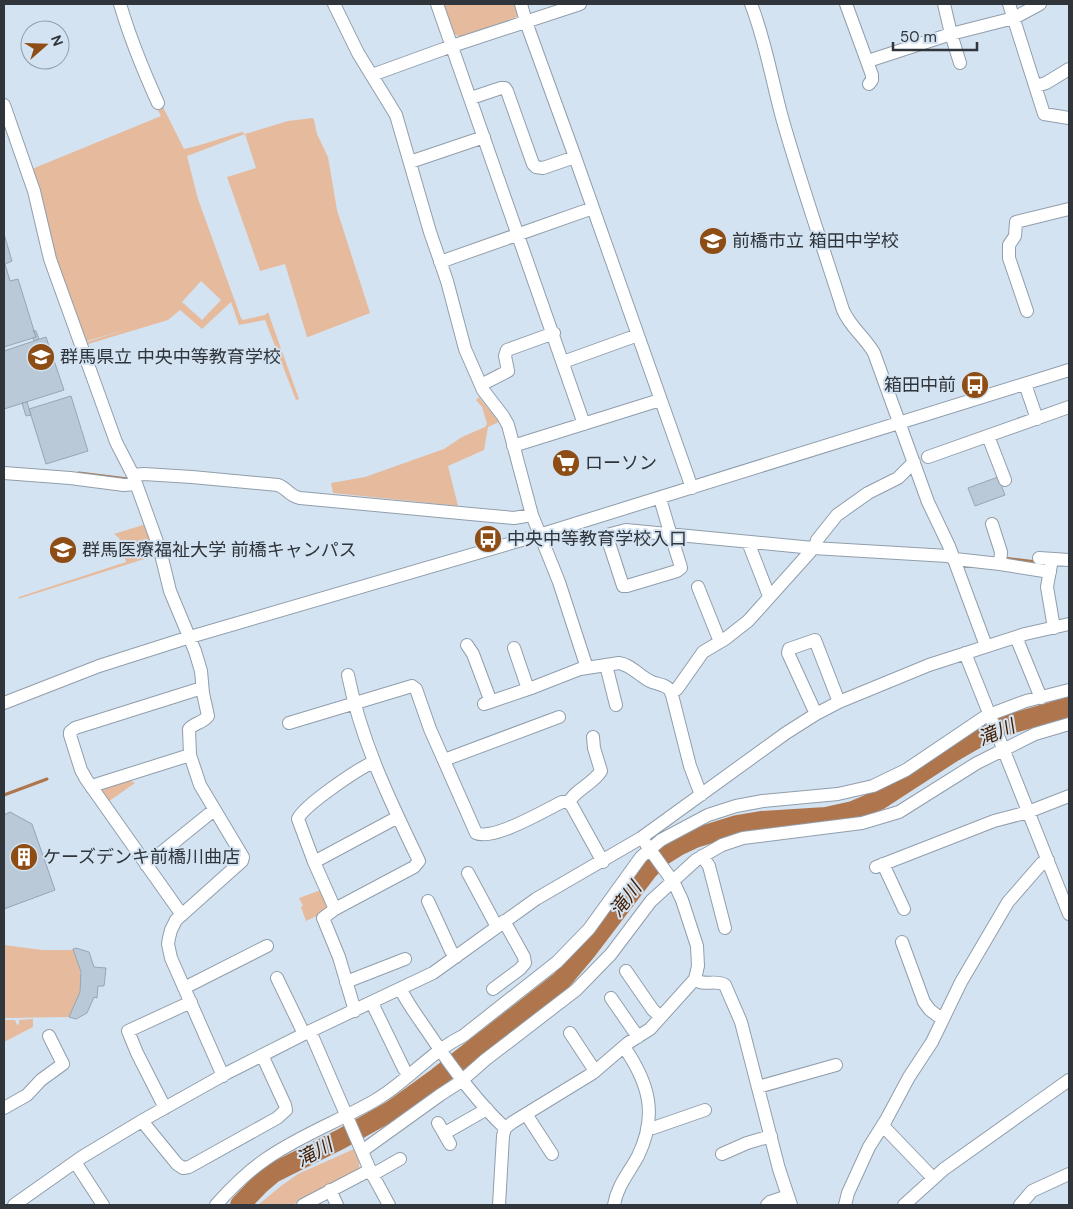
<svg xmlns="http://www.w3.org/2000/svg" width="1073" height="1209" font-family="'DM Sans','Noto Sans JP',sans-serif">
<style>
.green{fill:#e6ba9c;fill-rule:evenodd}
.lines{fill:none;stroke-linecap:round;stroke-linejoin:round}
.stream{stroke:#af764d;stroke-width:3}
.river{stroke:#af764d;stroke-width:20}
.building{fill:#bac9d8;stroke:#97a5b4}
.minor-casing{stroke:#909eac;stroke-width:14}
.minor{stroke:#fff;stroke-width:12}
.labels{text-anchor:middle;stroke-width:4;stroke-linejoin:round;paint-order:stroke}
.poi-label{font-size:18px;fill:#2f353b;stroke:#d4e3f2;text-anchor:start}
.water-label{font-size:19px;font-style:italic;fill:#441e00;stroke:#d4e3f2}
</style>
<rect width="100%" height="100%" fill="#d4e3f2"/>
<path class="green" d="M443,4H517L520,13L517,17L460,37L454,34Z
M162,105L184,149C204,145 223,137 242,132L245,134L288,121L313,118L314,120L317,134L328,157L337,210L370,313L308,337H307L285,264L260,271L259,268L227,177L256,168L245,134L187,156L198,199L241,318L243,320L265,315L268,312L299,399L296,400L265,320L239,325L231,302L202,329L180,310L168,320L85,345L84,343L127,329L84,342L53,256L32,169L161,116L156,107ZM201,281L221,300L202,320L182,302Z
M479,397L499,422L488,427L484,450L448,466L458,506L333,493L331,483L365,477L444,449L462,437L485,427L487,424L482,407L476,400Z
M146,522L157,555L18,599L19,597L126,562L119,538L114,534L143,525Z
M125,781H131L135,783L105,804L100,788Z
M321,890L327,905L325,912L306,921L301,907L303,906L299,898Z
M4,945L42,950H71L73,949C85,981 84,986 69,1017L4,1018Z
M33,1019V1027L4,1042V1020H15L17,1025L19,1024V1020Z
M354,1149L359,1160V1170L292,1205H258L281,1186L298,1174Z"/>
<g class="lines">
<path class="stream" d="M79,473L128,479
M1003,558L1037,562
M4,795L47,779"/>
<path class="river" d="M240,1205L260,1184L273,1173L341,1139L391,1111L438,1077L561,981L587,950L648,870L662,856L678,846L695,838L737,825L761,821L826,817L853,811L879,800L953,752L979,737L1010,724L1069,707"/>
</g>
<path class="building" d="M4,234L12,261L5,264L10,281L18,279L36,337L4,347Z
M33,330L36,331L39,339L34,341L33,338L36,337Z
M46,337L64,390L4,409V351Z
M71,396L88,451L46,464L29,409Z
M27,402L31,415L26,416L22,403Z
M998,477L1005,495L975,506L968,488Z
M10,812L32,824L55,890L4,909V815Z
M76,948L89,952L94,967L106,968L104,986H98L97,998L94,997L87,1013L76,1019L69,1017L80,992L81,972L73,949Z"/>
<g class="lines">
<defs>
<path id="minor" d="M120,4C130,38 143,70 158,103
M334,4L358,53L396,115L430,232L447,281L465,349L483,390L503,416L508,425L532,515L559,582L587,668
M437,4L584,424
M521,4L526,22L575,157L692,488
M751,4C766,42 772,82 783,121C801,184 823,247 843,310C850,327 865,337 874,353L928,502L949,546L986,646
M846,4L872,75V80L869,84
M944,4L951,34L960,63
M1009,4L1044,114L1069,118
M868,61L951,34L1014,18L1040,4
M372,75L452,46L580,4
M1036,86L1046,83L1069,69
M471,98L501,88H505L507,91L533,164L536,167L543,168L575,157
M4,105L34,191L50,259L116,442L133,475L160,550L170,591L195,651L201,671L203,693L208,716C203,723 194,723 189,729L190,755L200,785L243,857L242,861L176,920L171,930L169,938L168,944L171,958L223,1076
M410,162L484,137
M440,262L593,208
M1027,311L1009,258V245L1015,236L1016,222L1069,209
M563,362L638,335
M1025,384L1037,419
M481,385L508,371L505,356L507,350L554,333
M988,436L1005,480
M513,446L660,400
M928,457L1069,407
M4,473L70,478L124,485L136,484
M133,475L144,474L192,477L278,485C287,488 289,496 300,498L514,518L532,515
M660,498C666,520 673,542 680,564L681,568L677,571L627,586H623L607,537V535L626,530L813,548L948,556L955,559L1000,564L1050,572
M992,524L1001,552L1000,564
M748,542L769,596
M1039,558L1069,560
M1052,559L1047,587L1054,628
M698,587L720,642
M1016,637L1041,698
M467,645L473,654L491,702
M514,648L528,689
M965,653L1069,914
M606,665L616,705
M348,675C361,741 390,801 419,861L414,867L335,909L323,918L339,957L355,1011
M671,693L677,689L703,652L725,639L748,621L810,552L816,544L817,540L837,515L868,493L898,478L914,462
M4,703L99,666L190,637L539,535L1069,370
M484,704L534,687L580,669L619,663C632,665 640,677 652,682C660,685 665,684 671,691L690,766L701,795
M816,714L788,653L789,649L815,640L839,702
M289,723L412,686L416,689L430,729L476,833C494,841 545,810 562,802H568L572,806L603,862
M444,760L559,717
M92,788L98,784L190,755
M569,803C572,792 593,784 601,771L594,748L593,737
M702,856L709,866L725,928
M314,862L398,817
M883,864L904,909
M146,865L214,810
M876,867L994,821L1028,812L1069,796
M468,873L497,927
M428,901L451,951L456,957
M335,909L314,862L298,819C303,806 359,768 374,762
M182,915L86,779L81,770L70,735V732L75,728L202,688
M902,942L924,1002L930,1010L942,1019
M626,971L653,1010L661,1017
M277,978L304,1034
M695,979C703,987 715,979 725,985L741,1022L779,1169L791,1205
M346,982L405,959
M184,988L267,946
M493,989L520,969L525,963L524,957L504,921
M401,990C409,1006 420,1020 430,1035C452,1068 476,1101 505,1128
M611,998L638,1037
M372,1003L404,1069
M570,1033L595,1071
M758,1087L836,1065
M4,1108L27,1095L41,1080L63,1064L49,1036
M165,1108L137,1053L128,1031L191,1002
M526,1114L552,1154
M142,1121L177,1164L183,1168L189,1167L277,1118L286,1110L285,1105L262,1055
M438,1123L450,1144
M883,1126L933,1178
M647,1128H653L705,1110
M445,1133L487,1109
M362,1151L440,1095L460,1082L485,1060L576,990L611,954L651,901L696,860L722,845L743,838L862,823L899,812L977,763L1035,734L1069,724
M722,1154L747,1143L771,1136
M75,1162L103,1205
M370,1170L389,1205
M372,1175L400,1159
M330,1190L337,1205
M14,1205L82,1157L145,1119L227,1073L304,1034L433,973L536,899L641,838L786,733L816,714L839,702L929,665L1025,634L1069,624
M216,1205C231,1188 247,1172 266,1159C299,1136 339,1121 374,1101C406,1083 430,1052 463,1036L557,962L589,929L641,857L661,840L708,815L736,806L763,801L838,794L873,786L906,770L986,716L1026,701L1069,690
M303,1205L370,1170L310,1031
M499,1205L503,1136L505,1128L513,1122L593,1073L628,1043L650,1029L695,979L698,966L697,946L682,900L674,883L646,844
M614,1205C617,1186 629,1173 638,1156C658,1115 649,1083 624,1047
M767,1205L770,1202L788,1196
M845,1205L848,1193L869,1147L886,1120L909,1077L932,1042L961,982L1008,902L1042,863L1048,860
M904,1205L944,1169L1069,1080
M1020,1205L1032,1191L1069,1174"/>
</defs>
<use href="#minor" class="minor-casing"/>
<use href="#minor" class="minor"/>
</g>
<defs>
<symbol id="school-disc" viewBox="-11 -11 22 22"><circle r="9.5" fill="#8d4d15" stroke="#d4e3f2"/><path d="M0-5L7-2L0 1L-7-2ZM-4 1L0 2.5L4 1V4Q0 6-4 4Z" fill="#fff"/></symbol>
<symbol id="bus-disc" viewBox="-11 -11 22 22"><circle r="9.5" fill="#8d4d15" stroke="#d4e3f2"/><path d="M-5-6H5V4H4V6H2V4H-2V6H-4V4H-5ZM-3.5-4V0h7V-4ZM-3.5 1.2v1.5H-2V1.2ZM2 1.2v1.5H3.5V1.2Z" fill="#fff"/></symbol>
<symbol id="supermarket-disc" viewBox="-11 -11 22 22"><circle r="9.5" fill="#8d4d15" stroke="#d4e3f2"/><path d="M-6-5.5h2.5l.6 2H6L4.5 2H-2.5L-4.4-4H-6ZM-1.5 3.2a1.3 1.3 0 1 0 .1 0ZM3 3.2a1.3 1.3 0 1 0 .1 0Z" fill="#fff"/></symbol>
<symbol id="university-disc" viewBox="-11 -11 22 22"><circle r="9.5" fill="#8d4d15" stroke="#d4e3f2"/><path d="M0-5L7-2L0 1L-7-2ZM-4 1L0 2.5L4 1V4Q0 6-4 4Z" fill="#fff"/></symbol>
<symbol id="building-disc" viewBox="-11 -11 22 22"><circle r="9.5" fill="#8d4d15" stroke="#d4e3f2"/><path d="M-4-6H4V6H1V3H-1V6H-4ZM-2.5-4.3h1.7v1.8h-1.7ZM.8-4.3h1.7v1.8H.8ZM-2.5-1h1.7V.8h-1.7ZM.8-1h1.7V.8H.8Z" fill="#fff"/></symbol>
</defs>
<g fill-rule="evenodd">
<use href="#school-disc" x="697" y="225" width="32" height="32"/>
<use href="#school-disc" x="25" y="341" width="32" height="32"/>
<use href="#bus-disc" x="959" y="369" width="32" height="32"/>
<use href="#supermarket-disc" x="550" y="447" width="32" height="32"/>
<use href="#bus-disc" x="472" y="523" width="32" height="32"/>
<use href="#university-disc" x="47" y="534" width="32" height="32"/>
<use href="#building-disc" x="8" y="841" width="32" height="32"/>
</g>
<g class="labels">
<g class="poi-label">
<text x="732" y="247">前橋市立 箱田中学校</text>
<text x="60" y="363">群馬県立 中央中等教育学校</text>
<text x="956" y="391" text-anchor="end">箱田中前</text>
<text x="585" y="469">ローソン</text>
<text x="507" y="545">中央中等教育学校入口</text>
<text x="82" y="556">群馬医療福祉大学 前橋キャンパス</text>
<text x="43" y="863">ケーズデンキ前橋川曲店</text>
</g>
<g class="water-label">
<text transform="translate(996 732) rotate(-23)" y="7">滝川</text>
<text transform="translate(625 899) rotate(-52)" y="7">滝川</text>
<text transform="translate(314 1152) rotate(-28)" y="7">滝川</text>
</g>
</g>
<rect width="1073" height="1209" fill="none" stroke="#2f353b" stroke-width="10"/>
<g transform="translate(45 45) rotate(70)"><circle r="24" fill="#d4e3f2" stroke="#929da9"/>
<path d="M0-4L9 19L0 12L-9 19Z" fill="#8d4d15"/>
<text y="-8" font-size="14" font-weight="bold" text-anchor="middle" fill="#2f353b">N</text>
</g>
<path d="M893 42v8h84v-8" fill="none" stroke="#2f353b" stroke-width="2.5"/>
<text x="900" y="42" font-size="15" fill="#2f353b" stroke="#d4e3f2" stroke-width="4" paint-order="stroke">50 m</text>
</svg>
